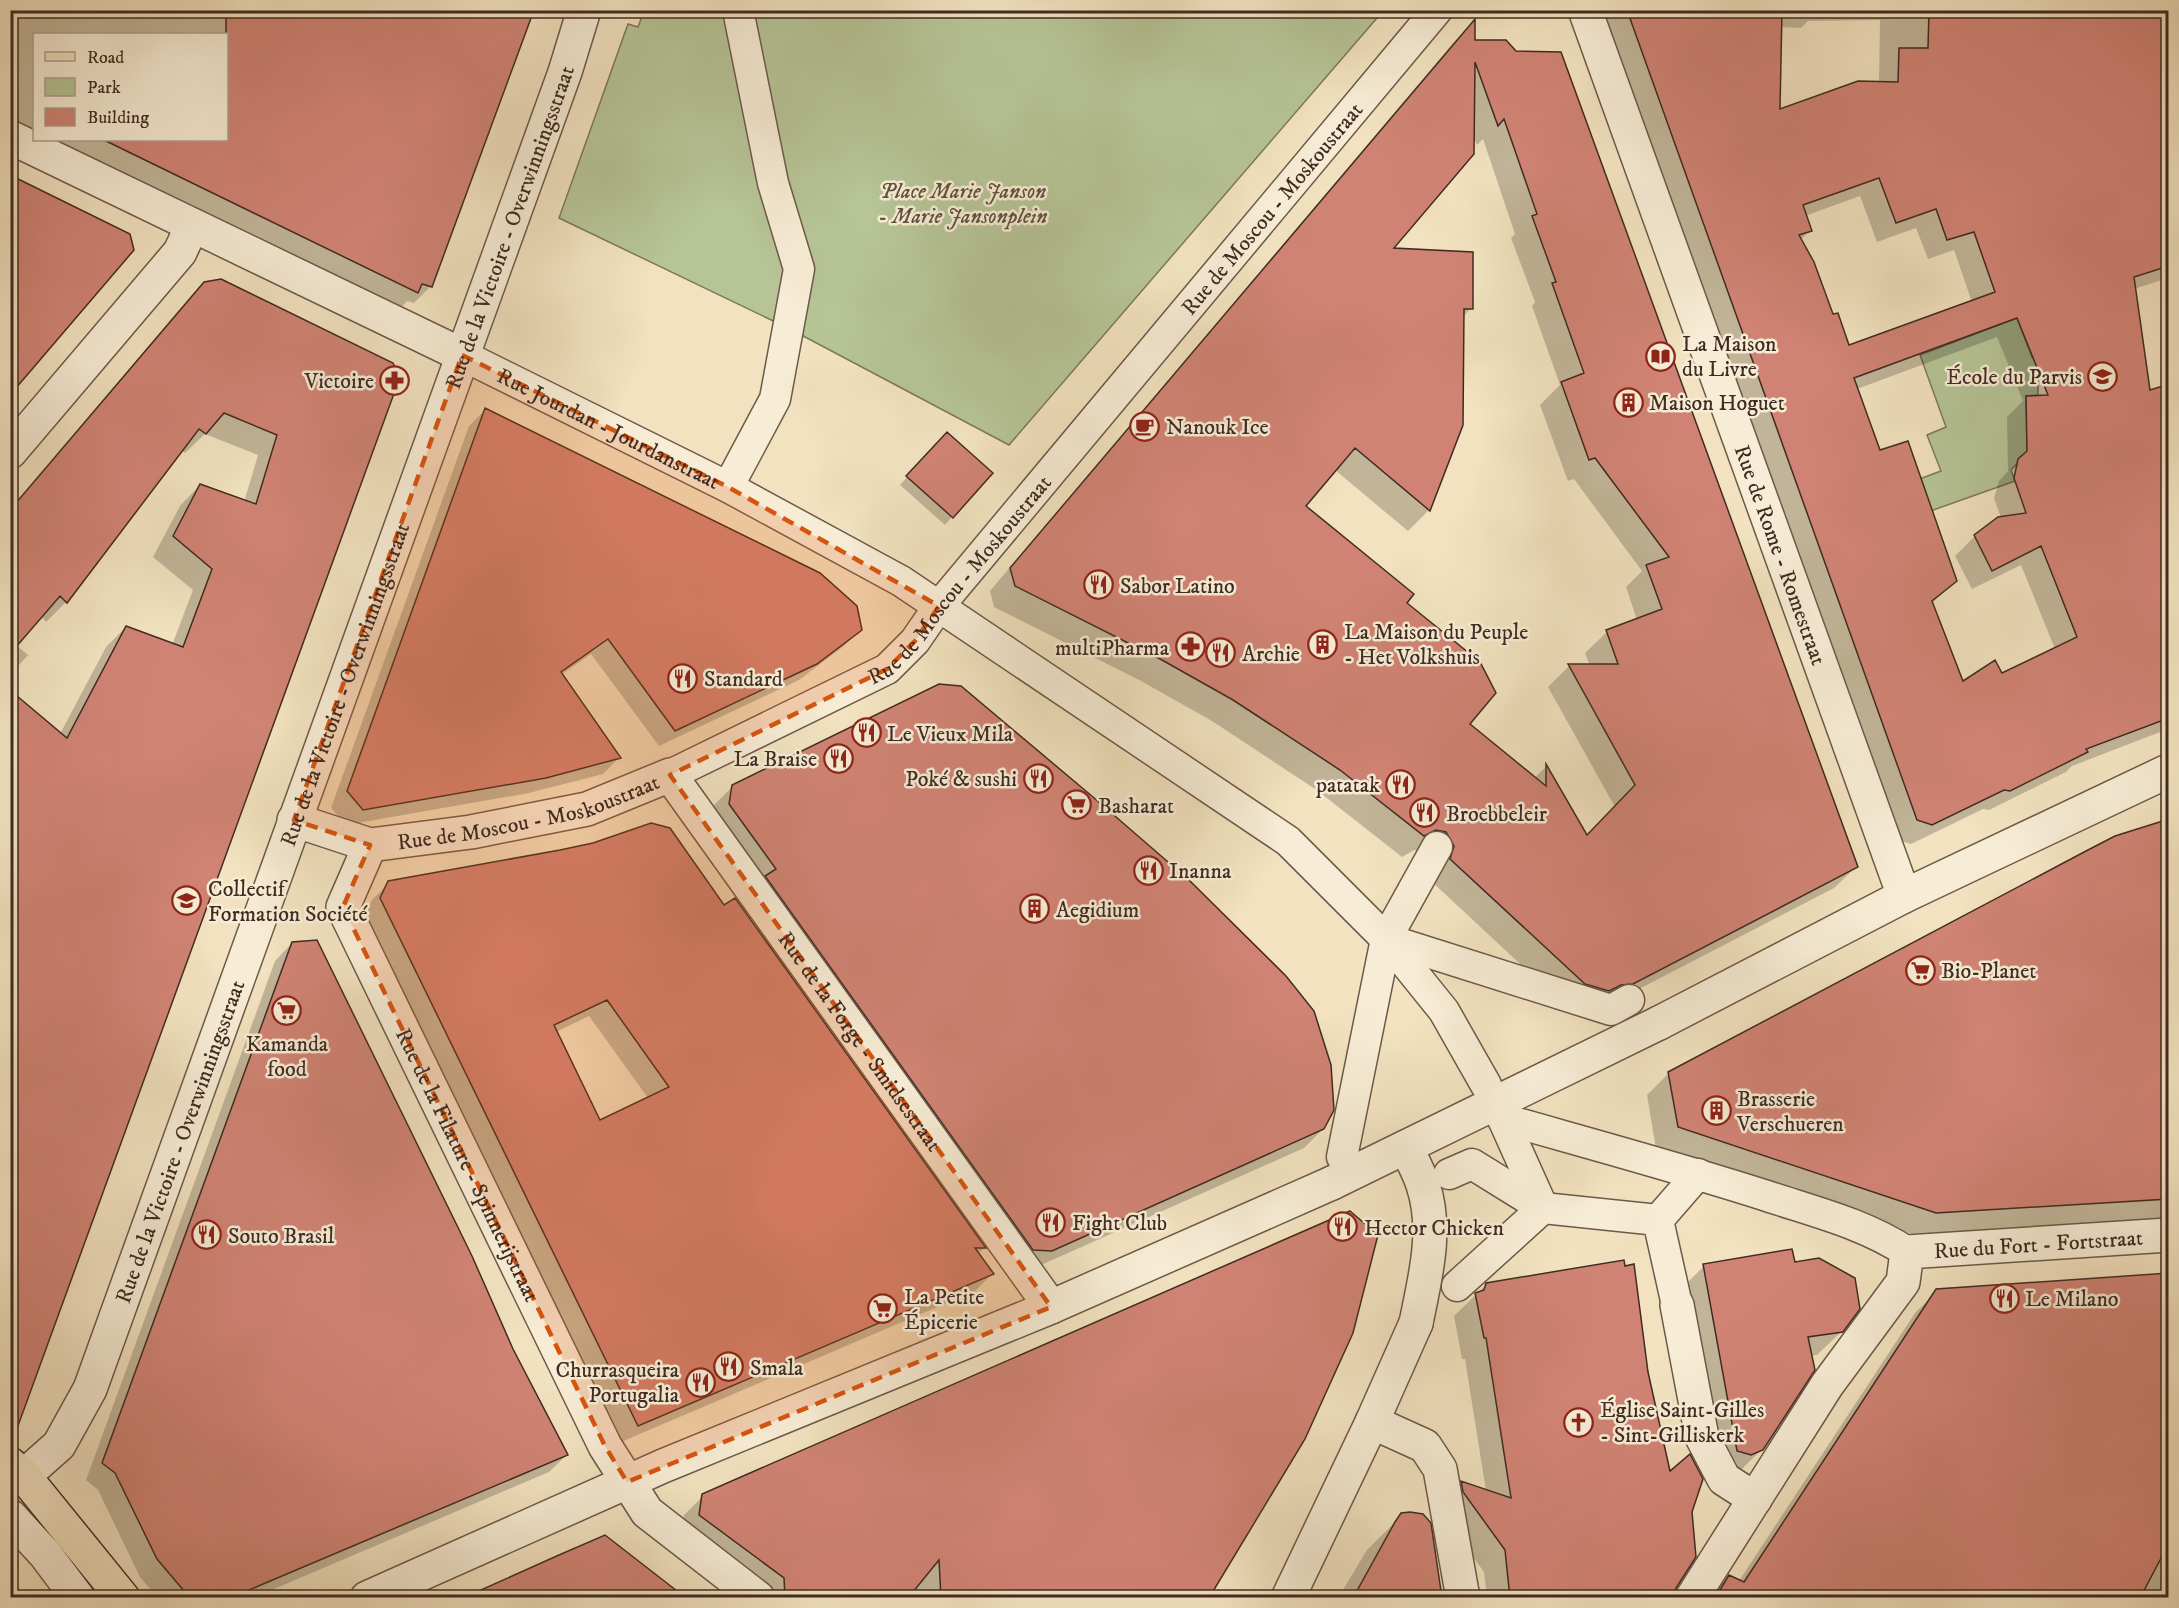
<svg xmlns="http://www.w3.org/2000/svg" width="2179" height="1608" font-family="'IM FELL DW Pica',serif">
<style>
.green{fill:#b6c496;stroke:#7b785c;stroke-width:1.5}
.shadow{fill:#0003;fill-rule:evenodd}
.building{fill:#d08374;stroke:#402b22;stroke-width:1.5;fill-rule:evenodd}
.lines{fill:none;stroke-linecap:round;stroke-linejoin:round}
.pedestrian-casing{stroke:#6c5949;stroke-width:33}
.minor-casing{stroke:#6c5949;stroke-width:36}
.tertiary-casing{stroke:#6c5949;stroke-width:36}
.primary-casing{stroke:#402b22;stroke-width:36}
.pedestrian{stroke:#f7ecd5;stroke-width:30}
.minor{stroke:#f7ecd5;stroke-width:33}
.tertiary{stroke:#f7ecd5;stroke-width:33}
.primary{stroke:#f2e2bf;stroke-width:33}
.marked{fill:#d7540e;fill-opacity:0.2;stroke:#d7540e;stroke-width:4.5;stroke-dasharray:12 8;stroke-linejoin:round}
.labels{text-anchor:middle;stroke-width:5;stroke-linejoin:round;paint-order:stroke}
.park-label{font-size:22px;font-style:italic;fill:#5e513f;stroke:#f7ecd5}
.street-label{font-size:22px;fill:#402b22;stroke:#f7ecd5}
.poi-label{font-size:22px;fill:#402b22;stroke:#f7ecd5;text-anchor:start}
</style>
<rect width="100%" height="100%" fill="#f2e2bf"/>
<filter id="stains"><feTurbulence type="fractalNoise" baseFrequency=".00333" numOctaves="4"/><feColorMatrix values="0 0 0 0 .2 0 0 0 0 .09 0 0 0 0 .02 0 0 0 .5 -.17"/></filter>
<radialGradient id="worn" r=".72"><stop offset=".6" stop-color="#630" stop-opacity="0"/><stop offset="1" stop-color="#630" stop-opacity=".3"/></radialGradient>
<path class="green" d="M644,11H1383L1009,445L790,329L559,218L628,24L638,27Z
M2017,318L2032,357L2038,355V395L2026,396L2027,453L2011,470L2015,481L1891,525L1879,494L1941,471L1927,435L1946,427L1920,355Z"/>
<path class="shadow" d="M10,10H532L431,286L414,303L407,301L400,309L57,140H226V34H34V129L10,117Z
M1600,10H2168V278L2134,289L2149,391L2168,385V729L2072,766L2066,772L1989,810L1983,809L1911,844L1898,840ZM1880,20L1879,83L1779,111L1780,27L1801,28L1808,21ZM1860,196L1877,242L1916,228L1928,259L1954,250L1972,302L1849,347L1800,241L1810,230L1805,216ZM1997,337L2023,401L2007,417L2008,471L1999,481L1994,498L2001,518L1975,536L1955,556L1972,589L2021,565L2055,649L2001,675L1962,684L1931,604L1955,581L1879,452L1857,389Z
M1473,23V42L1856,867L1834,888L1610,1004L1564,1005L1430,880L1425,853L1414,850L1402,857L1318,791L1212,721L1141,681L994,607L990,591L1454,42ZM1473,136L1477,145L1483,139L1515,234L1511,238L1535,302L1532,306L1560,385L1540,405L1568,481L1574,479L1642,571L1626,587L1637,620L1607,632L1585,653L1590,666H1569L1548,687L1615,807L1586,837L1546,767L1534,778L1468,725L1405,603L1304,506L1335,470L1408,531L1429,510L1462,425L1463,317L1471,308L1391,250Z
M205,284L392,364L19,1058L60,734L106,647L126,627L172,645L193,590L153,557L180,506L200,485L244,502L258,455L205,434L185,453L181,450L66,602L46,622L41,616L16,645L28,655L10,675V509L184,305Z
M485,410L860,629L844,646L799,680L659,746L591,654L561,675L619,758L603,774L529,793L346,825L331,808L469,426Z
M939,441L952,517L945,525L900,485Z
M733,786L1323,1129L1304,1148L1032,1269L711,823L714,805Z
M2168,820V1219L1912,1234L1656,1149L1647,1095L1669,1073Z
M389,883L724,907L735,900L984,1248L978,1254L992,1274L975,1291L621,1442L364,916L372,900ZM589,1016L648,1098L599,1122L556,1032Z
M292,943L567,1455L549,1472L253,1598H158L140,1577L98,1490L86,1480L275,961Z
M1623,1261L1669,1474L1690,1511L1694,1557L1672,1598H1487L1484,1572L1442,1514L1440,1504L1462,1483L1486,1491L1465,1359H1462L1454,1316L1487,1284Z
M1794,1264L1842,1331L1817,1355L1810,1356L1762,1449L1737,1474L1725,1478L1680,1290L1704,1266Z
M2168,1274V1598H1708L1729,1576L1739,1581L1915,1313L1937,1291Z
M703,1496L1206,1598H766L681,1534L684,1515Z
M1402,1515L1441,1598H1338L1367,1550Z"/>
<path class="building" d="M226,10H534L432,287L422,284L418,293L104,140H226Z
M1627,10H1782L1780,109L1858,81L1898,82L1899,48H1928L1929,10H2169V266L2134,277L2150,390L2169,384V718L2086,749L2088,752L2010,791L2004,790L1932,825L1917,820ZM1879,178L1896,223L1936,209L1947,240L1974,232L1995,292L1849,345L1838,313L1833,314L1814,262L1799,235L1812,231L1803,205ZM2017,318L2048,395L2026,396L2027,451L2018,459L2014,478L2026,513L1998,517L1974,535L1992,571L2041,546L2077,637L2002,673L1995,660L1963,681L1932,601L1957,581L1908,441L1880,450L1854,378Z
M1475,19V40H1506L1516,51L1561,52L1858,867L1633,984L1621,985L1609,991L1585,984L1450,859L1454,846L1446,832L1436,830L1424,836L1340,770L1233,700L1162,660L1015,586L1010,568ZM1475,62L1498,126L1504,119L1537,214L1532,216L1556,282L1552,283L1584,373L1561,382L1589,460L1595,458L1669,557L1646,565L1662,609L1606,630L1618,664H1568L1635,785L1587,835L1546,764V786L1470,724L1496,693L1480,662L1407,603L1414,594L1306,506L1355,448L1430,511L1463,425L1464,309H1473V252L1394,248L1474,154Z
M10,175L130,234L134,250L10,395Z
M221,279L393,363L400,377L15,1434L10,1433V690L67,738L126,626L183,647L212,569L173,536L200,484L256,504L277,435L224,413L206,434L199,429L67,603L60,596L10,654V510L204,282Z
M485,408L820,573L857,606L862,630L817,664L675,731L608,639L561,672L621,758L546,778L363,810L347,791Z
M947,432L993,473L953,518L906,476Z
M939,684L961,686L1093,797L1190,881L1286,976L1314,1011L1331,1065L1334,1110L1324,1129L1052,1251L1033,1250L765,876L776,869L729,804L732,785Z
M2169,819V1199L1936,1213L1678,1127L1668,1072L2086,851L2115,836Z
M651,823L670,828L724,905L735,898L986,1248H975L994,1274L638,1426L380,898L388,881L560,850L593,843ZM607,1000L669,1087L600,1120L554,1025Z
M317,940L472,1256L513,1349L568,1455L230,1598H190L157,1559L115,1473L102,1463L292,942Z
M1350,1211L1378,1235L1353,1333L1305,1439L1209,1598H1046L1036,1592L1032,1598H941L939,1560L908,1598H785L784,1578L699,1515L702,1494Z
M1792,1249L1795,1262L1819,1258L1855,1278L1860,1309L1843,1332L1808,1337L1815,1370L1763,1450L1751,1455L1737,1451L1703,1264Z
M1624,1260L1625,1266L1634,1264L1648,1372L1670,1471L1690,1454L1703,1479L1692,1512L1696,1557L1676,1588L1673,1598H1510L1505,1550L1463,1492L1461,1481L1511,1498L1486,1338H1484L1475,1293L1484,1290L1486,1283Z
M2169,1273V1543L2140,1598H1715L1729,1575L1744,1582L1936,1289Z
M1410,1512L1423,1514L1431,1523L1442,1598H1353L1395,1522L1401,1513Z
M605,1535L686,1598H463L559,1555Z"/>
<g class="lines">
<defs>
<g id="pedestrian">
<path id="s1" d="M462,355L728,487L901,581L1288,841L1386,939L1444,1011L1486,1085"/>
<path d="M728,487L775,399L799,269L773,183L738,10"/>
<path id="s2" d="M670,775L887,669L915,641L939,606L1437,10"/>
<path d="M1386,939L1611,1010L1629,1000"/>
<path d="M1503,1119C1591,1144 1680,1168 1767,1196C1815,1212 1865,1224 1907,1252"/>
<path d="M1503,1119L1543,1208L1658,1220L1677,1305"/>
<path d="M1342,1157L1386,939L1437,847"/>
<path d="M1449,1174L1472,1164L1543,1208L1457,1286"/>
<path d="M1658,1220L1698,1174"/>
</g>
<g id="minor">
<path id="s3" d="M1585,10L1904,896"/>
<path d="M10,137L462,355"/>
<path d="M10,452L180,252L192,226"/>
<path id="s4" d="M294,820L370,845L471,832L587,809L670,775L1051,1307"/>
<path id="s5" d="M370,845L343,907L605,1446L647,1512L758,1598"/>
<path d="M1406,1147C1412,1160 1419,1172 1423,1185C1438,1230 1425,1278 1416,1323"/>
<path d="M1332,1183L1659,1023"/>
<path d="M1677,1305L1702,1437L1724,1479L1755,1499"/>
<path d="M1372,1422L1425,1446L1440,1469L1463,1598"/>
<path id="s6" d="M1692,1598L1827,1385L1903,1282L1907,1252L2168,1235"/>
</g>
<g id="tertiary">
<path d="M1659,1023L1904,896L2168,771"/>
<path id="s7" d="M24,1476L59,1445L90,1389L565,72L584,10"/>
<path d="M10,1516L45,1554L78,1598"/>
<path d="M367,1598L663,1466L1051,1307L1332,1183"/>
<path d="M1288,1598L1372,1422L1416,1323"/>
</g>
<path id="primary" d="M10,1464L24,1476L123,1598"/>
</defs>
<use href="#pedestrian" class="pedestrian-casing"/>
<use href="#minor" class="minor-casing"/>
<use href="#tertiary" class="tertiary-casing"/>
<use href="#primary" class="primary-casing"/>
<use href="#pedestrian" class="pedestrian"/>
<use href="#minor" class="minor"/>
<use href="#tertiary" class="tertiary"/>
<use href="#primary" class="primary"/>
</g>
<path class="marked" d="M462,355L728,487L939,606L915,641L887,669L670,775L1051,1307L627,1482L605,1446L343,907L370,845L294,820Z"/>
<defs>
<symbol id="library-ring" viewBox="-11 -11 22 22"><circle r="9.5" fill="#f7ecd5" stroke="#8f2418" stroke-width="1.5"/><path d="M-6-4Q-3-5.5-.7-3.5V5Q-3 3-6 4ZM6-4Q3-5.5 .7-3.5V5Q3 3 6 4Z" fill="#8f2418"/></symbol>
<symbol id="school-ring" viewBox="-11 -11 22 22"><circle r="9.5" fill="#f7ecd5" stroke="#8f2418" stroke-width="1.5"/><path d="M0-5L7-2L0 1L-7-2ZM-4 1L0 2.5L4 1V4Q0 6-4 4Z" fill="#8f2418"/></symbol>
<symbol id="pharmacy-ring" viewBox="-11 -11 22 22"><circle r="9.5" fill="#f7ecd5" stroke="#8f2418" stroke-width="1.5"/><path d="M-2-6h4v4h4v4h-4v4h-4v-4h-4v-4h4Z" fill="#8f2418"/></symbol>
<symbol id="building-ring" viewBox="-11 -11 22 22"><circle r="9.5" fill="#f7ecd5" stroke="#8f2418" stroke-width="1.5"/><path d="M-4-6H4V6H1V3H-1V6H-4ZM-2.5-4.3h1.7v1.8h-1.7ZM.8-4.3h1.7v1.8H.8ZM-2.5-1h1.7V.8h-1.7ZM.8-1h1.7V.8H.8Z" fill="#8f2418"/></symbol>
<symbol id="cafe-ring" viewBox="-11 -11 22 22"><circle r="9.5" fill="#f7ecd5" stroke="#8f2418" stroke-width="1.5"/><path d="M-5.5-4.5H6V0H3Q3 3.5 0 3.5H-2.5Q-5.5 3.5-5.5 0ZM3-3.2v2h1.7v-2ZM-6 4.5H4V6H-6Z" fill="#8f2418"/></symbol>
<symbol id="restaurant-ring" viewBox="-11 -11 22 22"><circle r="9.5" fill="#f7ecd5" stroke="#8f2418" stroke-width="1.5"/><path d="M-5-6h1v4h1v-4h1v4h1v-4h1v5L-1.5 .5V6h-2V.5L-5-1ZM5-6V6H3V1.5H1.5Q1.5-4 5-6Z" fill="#8f2418"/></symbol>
<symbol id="supermarket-ring" viewBox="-11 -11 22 22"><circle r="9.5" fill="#f7ecd5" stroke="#8f2418" stroke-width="1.5"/><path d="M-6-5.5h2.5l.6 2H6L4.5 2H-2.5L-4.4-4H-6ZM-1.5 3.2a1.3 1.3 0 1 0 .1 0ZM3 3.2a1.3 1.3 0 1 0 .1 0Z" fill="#8f2418"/></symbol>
<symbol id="church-ring" viewBox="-11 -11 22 22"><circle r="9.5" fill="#f7ecd5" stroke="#8f2418" stroke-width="1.5"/><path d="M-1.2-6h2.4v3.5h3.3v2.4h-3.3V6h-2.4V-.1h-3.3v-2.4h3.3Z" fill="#8f2418"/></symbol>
</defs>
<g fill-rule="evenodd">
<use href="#library-ring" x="1644" y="340" width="33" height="33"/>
<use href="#school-ring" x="2086" y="360" width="33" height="33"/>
<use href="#pharmacy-ring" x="378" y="364" width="33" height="33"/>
<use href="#building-ring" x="1612" y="386" width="33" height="33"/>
<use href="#cafe-ring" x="1128" y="410" width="33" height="33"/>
<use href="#restaurant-ring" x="1082" y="568" width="33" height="33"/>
<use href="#building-ring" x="1306" y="628" width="33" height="33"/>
<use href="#pharmacy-ring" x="1174" y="630" width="33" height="33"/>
<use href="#restaurant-ring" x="1204" y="636" width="33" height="33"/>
<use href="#restaurant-ring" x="666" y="662" width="33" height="33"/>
<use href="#restaurant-ring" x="850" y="716" width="33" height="33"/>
<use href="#restaurant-ring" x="822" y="742" width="33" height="33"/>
<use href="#restaurant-ring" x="1022" y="762" width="33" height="33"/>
<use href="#restaurant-ring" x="1384" y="768" width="33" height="33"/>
<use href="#supermarket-ring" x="1060" y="788" width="33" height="33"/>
<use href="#restaurant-ring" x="1408" y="796" width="33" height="33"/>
<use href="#restaurant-ring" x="1132" y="854" width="33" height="33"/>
<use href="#school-ring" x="170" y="884" width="33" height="33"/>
<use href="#building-ring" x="1018" y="892" width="33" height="33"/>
<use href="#supermarket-ring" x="1904" y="954" width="33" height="33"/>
<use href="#supermarket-ring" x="270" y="994" width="33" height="33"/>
<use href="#building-ring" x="1700" y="1094" width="33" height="33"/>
<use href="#restaurant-ring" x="1034" y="1206" width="33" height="33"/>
<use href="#restaurant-ring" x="1326" y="1210" width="33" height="33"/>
<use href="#restaurant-ring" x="190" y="1218" width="33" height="33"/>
<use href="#restaurant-ring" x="1988" y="1282" width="33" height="33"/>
<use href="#supermarket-ring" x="866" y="1292" width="33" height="33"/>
<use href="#restaurant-ring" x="712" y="1350" width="33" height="33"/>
<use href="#restaurant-ring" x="684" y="1366" width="33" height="33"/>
<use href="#church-ring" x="1562" y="1406" width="33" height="33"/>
</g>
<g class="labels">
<g class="park-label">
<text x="963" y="198">Place Marie Janson<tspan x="963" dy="25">- Marie Jansonplein</tspan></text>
</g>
<g class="street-label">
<text dy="8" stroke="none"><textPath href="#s2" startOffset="842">Rue de Moscou - Moskoustraat</textPath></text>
<text dy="8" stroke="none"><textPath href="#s7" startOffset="1346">Rue de la Victoire - Overwinningsstraat</textPath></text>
<text dy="8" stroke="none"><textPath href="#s1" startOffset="164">Rue Jourdan - Jourdanstraat</textPath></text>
<text dy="8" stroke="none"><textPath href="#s3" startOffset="579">Rue de Rome - Romestraat</textPath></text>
<text dy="8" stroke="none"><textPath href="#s2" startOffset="356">Rue de Moscou - Moskoustraat</textPath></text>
<text dy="8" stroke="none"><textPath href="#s7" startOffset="860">Rue de la Victoire - Overwinningsstraat</textPath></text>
<text dy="8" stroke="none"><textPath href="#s4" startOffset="242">Rue de Moscou - Moskoustraat</textPath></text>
<text dy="8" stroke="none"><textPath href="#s4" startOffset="717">Rue de la Forge - Smidsestraat</textPath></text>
<text dy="8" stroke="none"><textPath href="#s7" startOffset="374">Rue de la Victoire - Overwinningsstraat</textPath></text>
<text dy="8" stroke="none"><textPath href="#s5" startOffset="354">Rue de la Filature - Spinnerijstraat</textPath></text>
<text dy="8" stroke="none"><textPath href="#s6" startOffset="542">Rue du Fort - Fortstraat</textPath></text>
</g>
<g class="poi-label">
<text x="1682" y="351">La Maison<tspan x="1682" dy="25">du Livre</tspan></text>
<text x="2082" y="384" text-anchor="end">École du Parvis</text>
<text x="374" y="388" text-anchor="end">Victoire</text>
<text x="1649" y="410">Maison Hoguet</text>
<text x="1166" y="434">Nanouk Ice</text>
<text x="1120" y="593">Sabor Latino</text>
<text x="1344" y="639">La Maison du Peuple<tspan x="1344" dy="25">- Het Volkshuis</tspan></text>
<text x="1169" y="655" text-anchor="end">multiPharma</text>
<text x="1242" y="661">Archie</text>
<text x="704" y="686">Standard</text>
<text x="887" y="741">Le Vieux Mila</text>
<text x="817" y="766" text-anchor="end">La Braise</text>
<text x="1017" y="786" text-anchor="end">Poké &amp; sushi</text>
<text x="1380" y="792" text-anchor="end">patatak</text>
<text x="1098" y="813">Basharat</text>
<text x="1446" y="821">Broebbeleir</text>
<text x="1169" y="878">Inanna</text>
<text x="208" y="896">Collectif<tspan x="208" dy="25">Formation Société</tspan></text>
<text x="1056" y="917">Aegidium</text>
<text x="1941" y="978">Bio-Planet</text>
<text x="287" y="1051" text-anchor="middle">Kamanda<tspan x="287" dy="25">food</tspan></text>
<text x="1737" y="1106">Brasserie<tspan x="1737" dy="25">Verschueren</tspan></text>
<text x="1072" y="1230">Fight Club</text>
<text x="1364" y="1235">Hector Chicken</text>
<text x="228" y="1243">Souto Brasil</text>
<text x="904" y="1304">La Petite<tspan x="904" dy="25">Épicerie</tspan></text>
<text x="2025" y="1306">Le Milano</text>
<text x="750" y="1375">Smala</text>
<text x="679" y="1377" text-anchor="end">Churrasqueira<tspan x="679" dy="25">Portugalia</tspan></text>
<text x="1600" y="1417">Église Saint-Gilles<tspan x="1600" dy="25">- Sint-Gilliskerk</tspan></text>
</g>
</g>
<rect width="2179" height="1608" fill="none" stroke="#f2e2bf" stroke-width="36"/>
<rect x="12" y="12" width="2155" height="1584" fill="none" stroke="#402b22" stroke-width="3"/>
<rect x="18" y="18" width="2143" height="1572" fill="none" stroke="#402b22" stroke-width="1.5"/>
<rect x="33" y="33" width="195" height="108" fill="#f7ecd5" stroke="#ae9f8d" stroke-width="1.5"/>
<rect x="45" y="52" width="30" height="9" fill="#f2e2bf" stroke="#ae9f8d" stroke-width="1.5"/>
<text x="87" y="63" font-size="18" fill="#402b22">Road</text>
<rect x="45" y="78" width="30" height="18" fill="#b6c496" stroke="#ae9f8d" stroke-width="1.5"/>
<text x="87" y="93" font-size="18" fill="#402b22">Park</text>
<rect x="45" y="108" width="30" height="18" fill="#d08374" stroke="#ae9f8d" stroke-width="1.5"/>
<text x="87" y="123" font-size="18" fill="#402b22">Building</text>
<rect width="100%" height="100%" filter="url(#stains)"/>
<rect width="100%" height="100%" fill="url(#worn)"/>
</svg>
